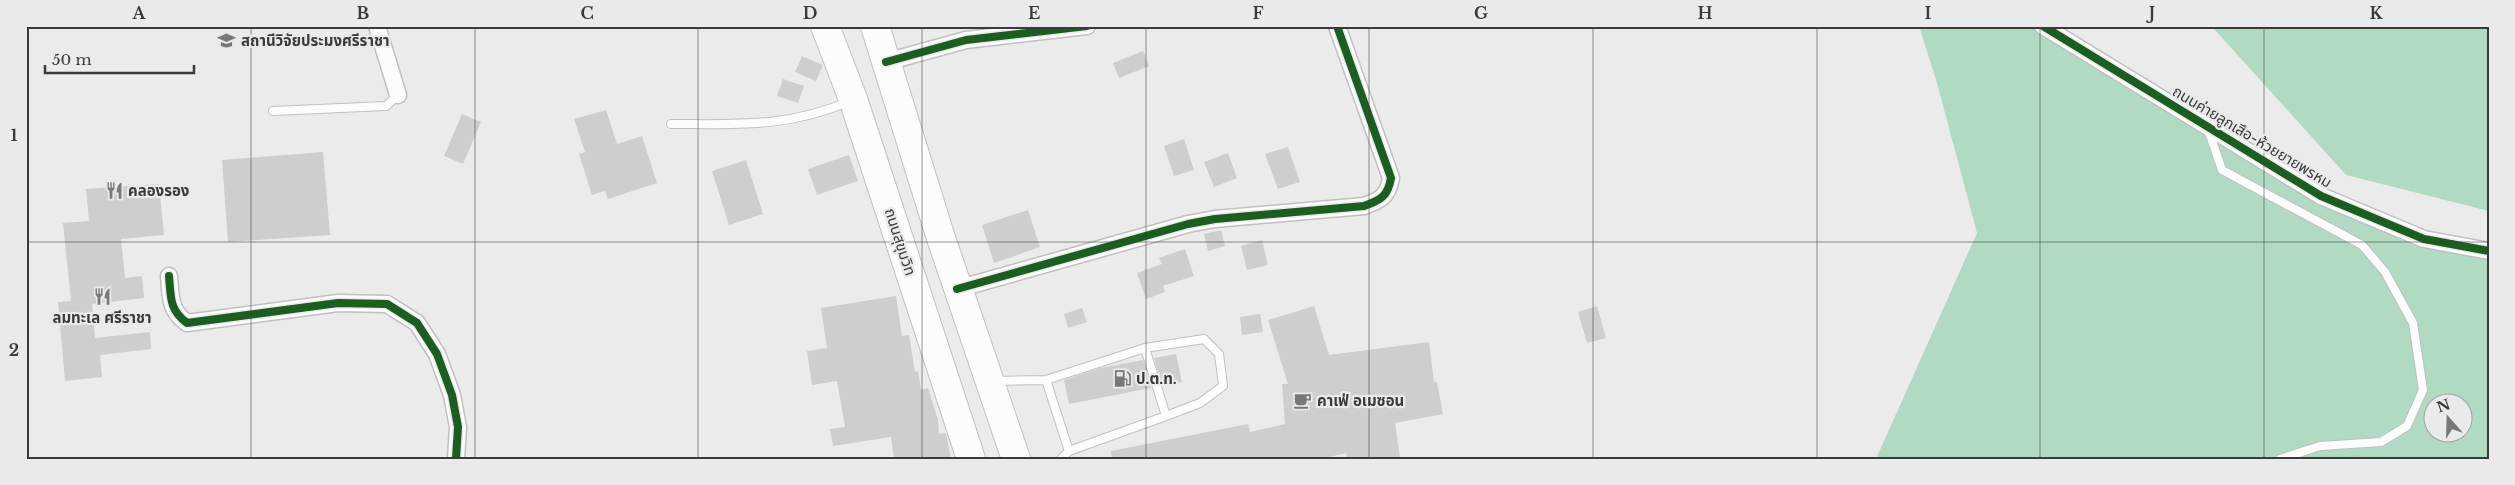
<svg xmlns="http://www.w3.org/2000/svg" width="2515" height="485" font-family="'Libre Baskerville','Noto Sans Thai',serif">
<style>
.green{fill:#b1dac2;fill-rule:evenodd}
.building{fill:#cecece}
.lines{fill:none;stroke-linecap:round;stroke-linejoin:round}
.service-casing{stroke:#c0c0c1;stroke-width:10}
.minor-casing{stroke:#c0c0c1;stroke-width:19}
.trunk-casing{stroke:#c0c0c1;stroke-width:30}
.service{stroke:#fcfcfc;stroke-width:8}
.minor{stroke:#fcfcfc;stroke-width:16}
.trunk{stroke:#fcfcfc;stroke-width:28}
.cycleway-casing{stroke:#eaeaed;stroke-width:11}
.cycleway{stroke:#1b5e20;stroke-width:8}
.grid{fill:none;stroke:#393a3b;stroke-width:1;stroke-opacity:0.55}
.labels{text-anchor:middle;stroke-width:4.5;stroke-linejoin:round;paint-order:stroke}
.poi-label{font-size:15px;font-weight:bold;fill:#393a3b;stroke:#eaeaed;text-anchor:start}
.street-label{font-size:15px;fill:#393a3b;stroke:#eaeaed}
.neatline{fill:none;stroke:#393a3b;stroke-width:2}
.grid-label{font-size:16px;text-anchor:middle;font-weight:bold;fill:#393a3b}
</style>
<rect width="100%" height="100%" fill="#ebebec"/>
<path class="green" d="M1919,26H2043L2321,196L2424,239L2489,251V459H1876L1977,233L1937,83ZM2432,402H2462V432H2432Z
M2207,26H2489V211L2346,175L2215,30Z"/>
<path class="building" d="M1143,51L1149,66L1119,78L1113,63Z
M802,56L823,65L816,81L795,72Z
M783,79L804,86L798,103L777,96Z
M606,110L617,144L642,136L657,183L608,199L605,191L592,195L579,154L585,152L574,119Z
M462,114L481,122L463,164L444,156Z
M1184,139L1194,170L1174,176L1164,146Z
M1288,147L1300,182L1278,189L1265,154Z
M323,152L330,235L228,242L222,160Z
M1228,153L1237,178L1214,187L1204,162Z
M849,155L858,181L817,195L808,169Z
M746,160L763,214L729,225L712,171Z
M159,184L164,235L121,239L125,278L142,276L144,298L92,304L95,338L150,332L151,349L100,355L102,377L65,381L58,302L71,301L63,223L89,221L86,189Z
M1028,210L1040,247L994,263L982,225Z
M1221,230L1225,246L1208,251L1204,234Z
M1262,240L1268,265L1247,270L1241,246Z
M1185,249L1194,276L1163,286L1165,292L1146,299L1137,273L1162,264L1159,258Z
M896,296L902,336L909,335L915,372L918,371L921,390L928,388L938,420L939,434L946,433L951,459H894L891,437L833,446L830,429L845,427L837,381L812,385L807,351L827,348L821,308Z
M1314,306L1329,355L1429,342L1434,382H1437L1443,414L1395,423L1400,457L1347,459L1346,453L1321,459H1112L1111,451L1248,424L1250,432L1285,424L1282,384H1288L1268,320Z
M1597,306L1606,338L1587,343L1578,312Z
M1082,308L1087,322L1068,328L1064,314Z
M1260,314L1263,332L1242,335L1240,317Z
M1176,354L1182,382L1162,385L1154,358Z
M1143,360L1151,388L1069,404L1064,380L1100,368Z"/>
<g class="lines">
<defs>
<path id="service" d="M273,111L386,106L398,95
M671,124C736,124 788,128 850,101
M2208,129L2222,170L2362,245L2385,272L2413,323L2423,390L2407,426L2381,442L2320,446L2280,459
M1145,348L1204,339L1219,354L1223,386L1200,403L1166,416
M1046,380L1069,451
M995,381L1046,380L1145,348L1166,416L1069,451L1061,459"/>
<path id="minor" d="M377,26L398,95
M2043,26L2321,196L2424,239L2489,251
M886,62L966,40L1087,26
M169,276C171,297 169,310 187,323L338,303L387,304L417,323L437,354L452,395L458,427L456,459
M957,289L1188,224L1215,219L1364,206C1381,200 1388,196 1391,178L1337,26"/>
<path id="trunk" d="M825,26L853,99L971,459
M875,26L940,235L1016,459"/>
</defs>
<use href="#service" class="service-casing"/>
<use href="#minor" class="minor-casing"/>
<use href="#trunk" class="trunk-casing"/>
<use href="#service" class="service"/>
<use href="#minor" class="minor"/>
<use href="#trunk" class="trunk"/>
<defs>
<path id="cycleway" d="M2043,26L2321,196L2424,239L2489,251
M886,62L966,40L1087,26
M169,276C171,297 169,310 187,323L338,303L387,304L417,323L437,354L452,395L458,427L456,459
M957,289L1188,224L1215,219L1364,206C1381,200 1388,196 1391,178L1337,26"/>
</defs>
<use href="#cycleway" class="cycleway-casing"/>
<use href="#cycleway" class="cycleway"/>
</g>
<path class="grid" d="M251,26V459M475,26V459M698,26V459M922,26V459M1146,26V459M1369,26V459M1593,26V459M1817,26V459M2040,26V459M2264,26V459M26,242H2489"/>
<defs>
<symbol id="university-bare" viewBox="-9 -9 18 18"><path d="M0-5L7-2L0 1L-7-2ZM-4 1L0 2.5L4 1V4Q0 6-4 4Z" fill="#777879" stroke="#eaeaed" stroke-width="2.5" paint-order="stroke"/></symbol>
<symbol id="restaurant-bare" viewBox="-9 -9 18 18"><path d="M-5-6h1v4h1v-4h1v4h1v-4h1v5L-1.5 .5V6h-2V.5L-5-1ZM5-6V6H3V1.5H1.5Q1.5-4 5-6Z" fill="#777879" stroke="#eaeaed" stroke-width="2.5" paint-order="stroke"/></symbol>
<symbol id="fuel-bare" viewBox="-9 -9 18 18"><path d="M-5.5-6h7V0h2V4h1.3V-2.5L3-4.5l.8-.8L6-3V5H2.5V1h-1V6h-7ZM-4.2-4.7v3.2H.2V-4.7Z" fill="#777879" stroke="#eaeaed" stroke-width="2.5" paint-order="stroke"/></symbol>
<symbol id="cafe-bare" viewBox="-9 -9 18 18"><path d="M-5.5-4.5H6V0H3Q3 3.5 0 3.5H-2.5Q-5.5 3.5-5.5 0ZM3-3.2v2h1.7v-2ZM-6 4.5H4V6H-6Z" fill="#777879" stroke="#eaeaed" stroke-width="2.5" paint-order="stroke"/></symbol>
</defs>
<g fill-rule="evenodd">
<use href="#university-bare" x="214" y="28" width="25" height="25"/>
<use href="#restaurant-bare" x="102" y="178" width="25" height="25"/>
<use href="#restaurant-bare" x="90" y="284" width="25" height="25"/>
<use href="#fuel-bare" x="1110" y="366" width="25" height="25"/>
<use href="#cafe-bare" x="1290" y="388" width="25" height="25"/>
</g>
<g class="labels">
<g class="poi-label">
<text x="241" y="46">สถานีวิจัยประมงศรีราชา</text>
<text x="128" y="196">คลองรอง</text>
<text x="102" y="323" text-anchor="middle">ลมทะเล ศรีราชา</text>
<text x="1136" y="384">ป.ต.ท.</text>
<text x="1317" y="406">คาเฟ่ อเมซอน</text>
</g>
<g class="street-label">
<text transform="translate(2252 137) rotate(31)" y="5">ถนนค่ายลูกเสึอ-ห้วยยายพรหม</text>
<text transform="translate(900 242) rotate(72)" y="5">ถนนสุขุมวิท</text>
</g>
</g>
<rect width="2515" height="485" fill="none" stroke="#eaeaed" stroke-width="55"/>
<g transform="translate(2448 418) rotate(340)"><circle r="24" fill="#eaeaed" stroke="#a3a4a6"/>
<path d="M0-4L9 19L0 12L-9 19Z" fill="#777879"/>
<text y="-8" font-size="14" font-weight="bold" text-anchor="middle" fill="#393a3b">N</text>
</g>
<path d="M45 65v8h149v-8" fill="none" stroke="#393a3b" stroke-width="2.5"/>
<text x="52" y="65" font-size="15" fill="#393a3b" stroke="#eaeaed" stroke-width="4" paint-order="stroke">50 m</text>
<rect x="28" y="28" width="2460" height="430" class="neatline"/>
<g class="grid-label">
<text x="139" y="19">A</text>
<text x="363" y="19">B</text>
<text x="587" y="19">C</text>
<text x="810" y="19">D</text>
<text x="1034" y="19">E</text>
<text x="1258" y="19">F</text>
<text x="1481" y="19">G</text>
<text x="1705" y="19">H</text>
<text x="1928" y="19">I</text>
<text x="2152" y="19">J</text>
<text x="2376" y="19">K</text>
<text x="14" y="141">1</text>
<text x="14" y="356">2</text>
</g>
</svg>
